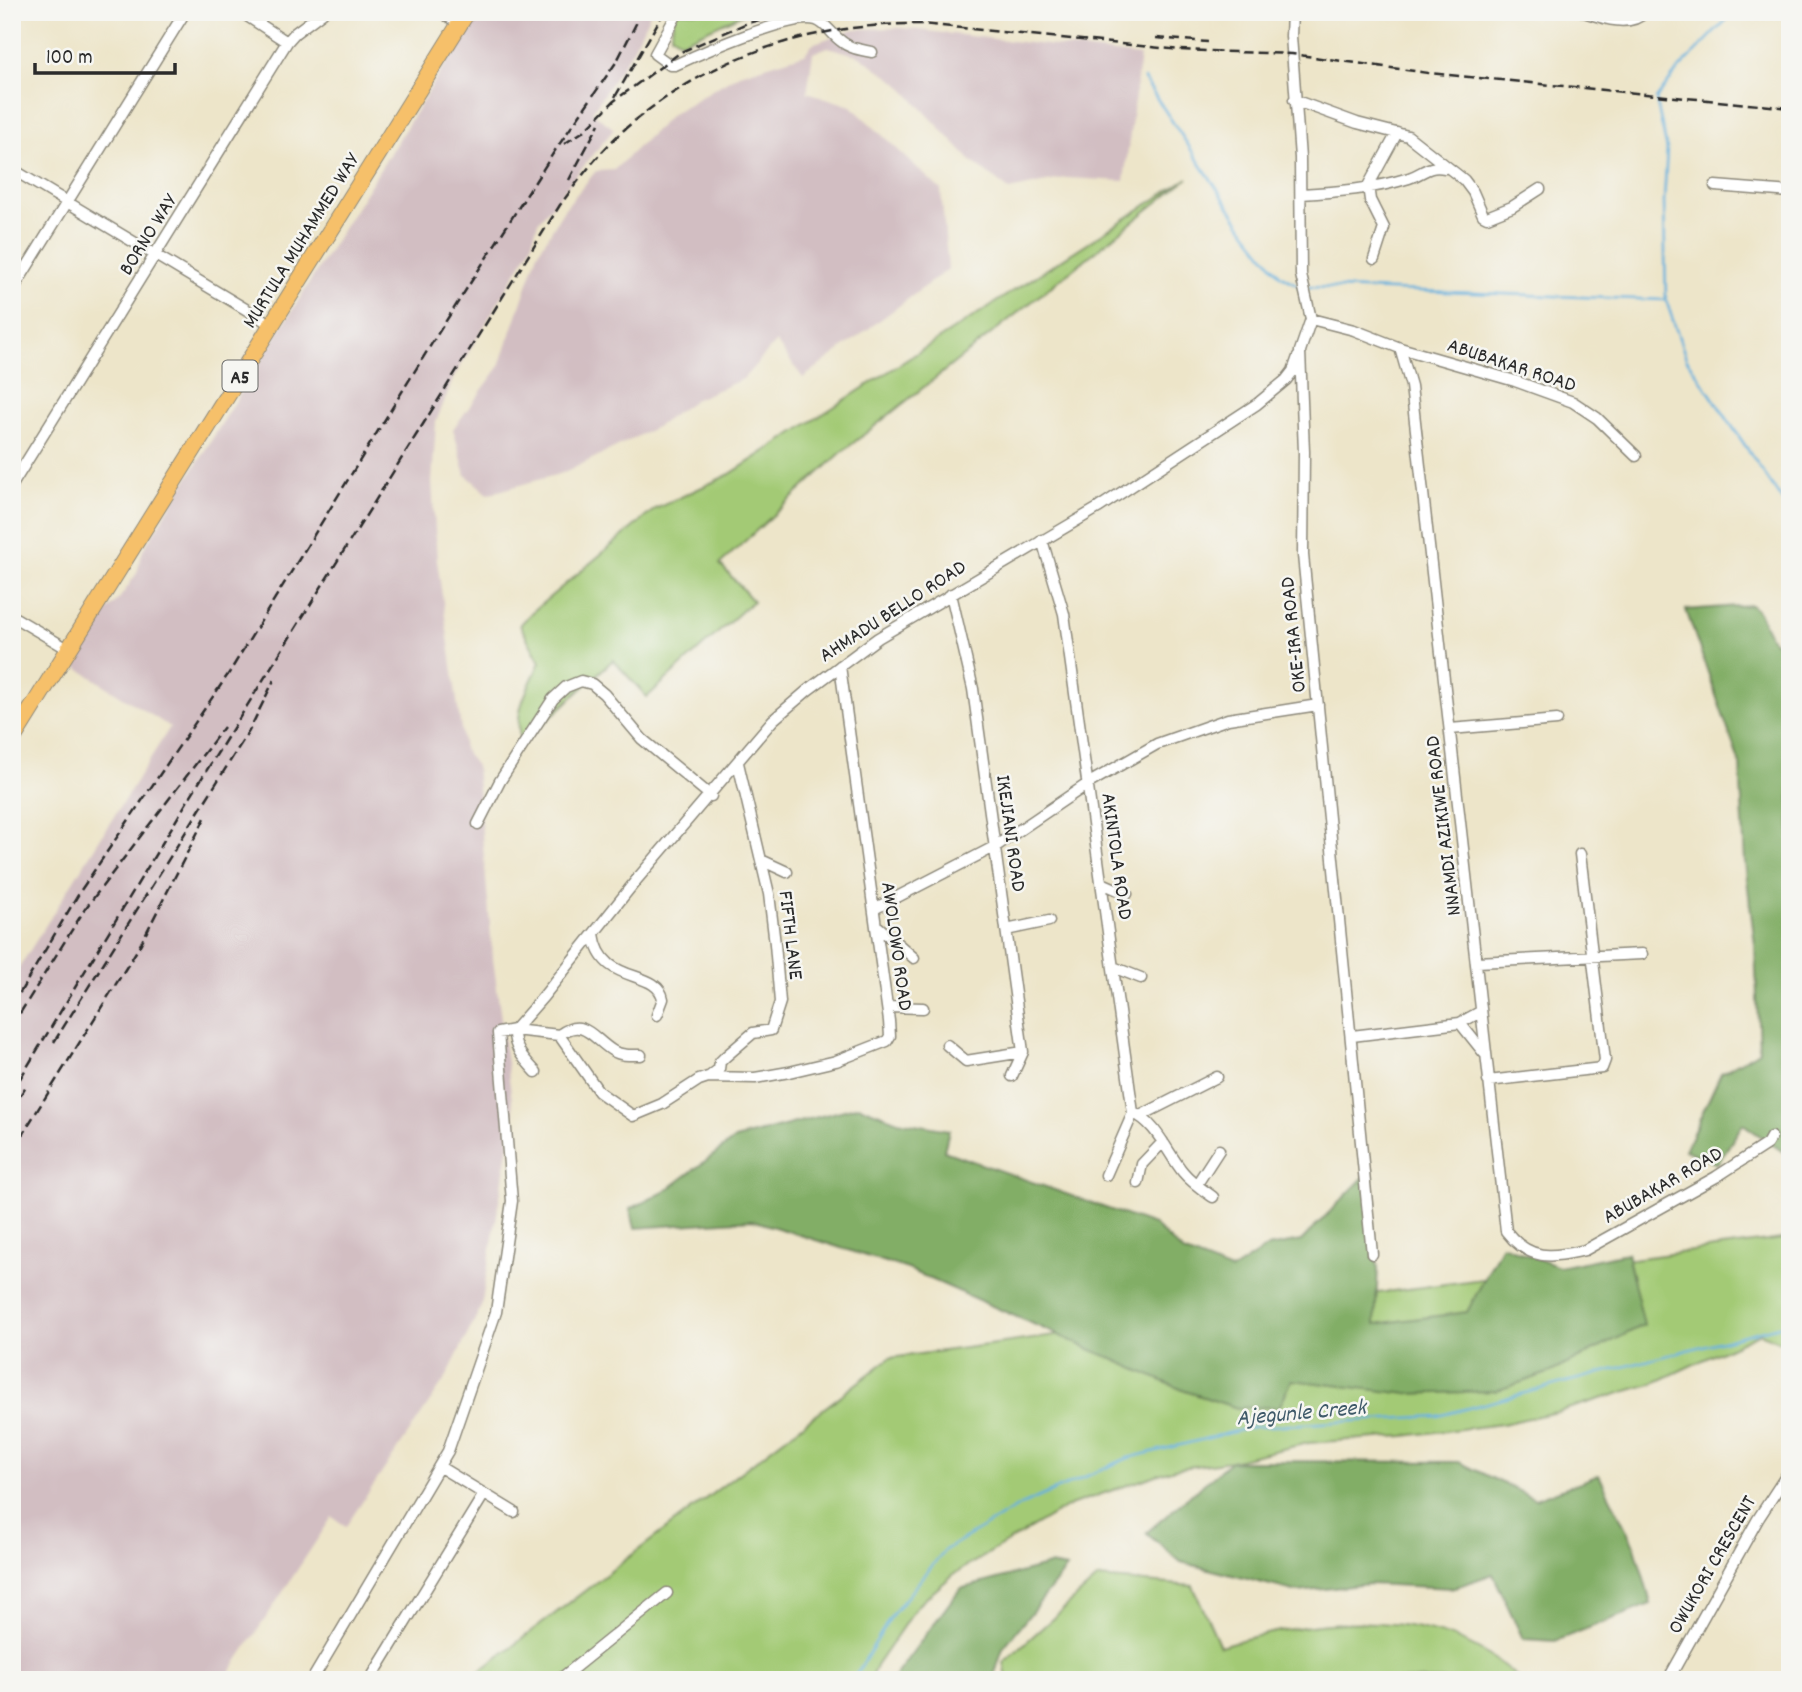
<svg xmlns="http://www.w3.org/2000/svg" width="1802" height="1692" font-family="Dekko,sans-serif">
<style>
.industrial{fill:#d2bec2}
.green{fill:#a3ca74;stroke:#677a50;stroke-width:2}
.forest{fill:#82ae66;stroke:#566c48;stroke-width:2}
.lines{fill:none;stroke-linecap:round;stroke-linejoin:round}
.stream{stroke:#65b0dd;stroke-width:2.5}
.minor-casing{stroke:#8c887a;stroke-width:13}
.primary-casing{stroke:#8c887a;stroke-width:18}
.minor{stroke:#fff;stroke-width:10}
.primary{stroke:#f6c06b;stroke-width:16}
.rail{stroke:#2b2b2b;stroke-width:2.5;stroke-dasharray:10 5;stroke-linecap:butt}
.labels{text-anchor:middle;stroke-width:5;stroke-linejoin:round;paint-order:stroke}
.shield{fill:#f6f6f2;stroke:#686867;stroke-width:2}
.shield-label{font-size:19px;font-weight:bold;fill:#2b2b2b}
.street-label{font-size:21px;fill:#2b2b2b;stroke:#f6f6f2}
.water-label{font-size:23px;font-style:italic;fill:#3f5a69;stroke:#f6f6f2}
</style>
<rect width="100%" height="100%" fill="#f6f6f2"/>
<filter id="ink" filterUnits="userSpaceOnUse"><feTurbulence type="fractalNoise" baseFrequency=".0143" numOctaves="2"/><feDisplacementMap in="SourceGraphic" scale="14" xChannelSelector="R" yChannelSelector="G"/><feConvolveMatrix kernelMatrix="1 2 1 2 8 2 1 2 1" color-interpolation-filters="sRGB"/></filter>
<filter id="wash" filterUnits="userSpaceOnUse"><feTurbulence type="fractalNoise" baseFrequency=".00686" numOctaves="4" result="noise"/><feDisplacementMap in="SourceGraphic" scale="28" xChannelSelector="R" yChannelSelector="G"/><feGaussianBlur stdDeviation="1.57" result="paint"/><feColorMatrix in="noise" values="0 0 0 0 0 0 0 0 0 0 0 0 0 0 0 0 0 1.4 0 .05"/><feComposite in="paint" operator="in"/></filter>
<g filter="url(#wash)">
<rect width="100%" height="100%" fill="#ede5c9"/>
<path class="industrial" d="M478,12H651L633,49L592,112L614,129L538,222L530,249L454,377L436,422L432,482L437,560L464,750L476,766L493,959L514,1115L481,1307L446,1378L346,1526L332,1517L225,1680H12V979L170,727L76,667V662L99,619L119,599L137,573L143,550Z
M902,28L1140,56L1124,181L1066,178L1009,190L970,160L899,84L860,56L828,47L813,53L807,92L851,106L941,190L948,269L803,378L776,342L743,379L694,400L658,426L566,472L488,494L466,475L453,429L500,366L538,253L565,208L596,171L614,170L672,114L739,74L805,54L812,44L854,29Z"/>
<path class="green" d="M675,12H747L681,42L671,35Z
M1188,178L842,452L720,564L753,601L647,697L613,660L521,744C513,710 527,692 540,662L520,625L532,612L655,509L730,474Z
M1790,1238V1343L1786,1344L1760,1333L1654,1383L1557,1412L1502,1424L1404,1436L1308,1443L1231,1461L1174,1469L1070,1505L954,1574L917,1606L876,1666L870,1680H468L890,1358Z
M1098,1578L1193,1586L1220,1646C1317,1617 1440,1602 1520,1680H1007L1004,1662Z"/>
<path class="forest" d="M1751,605L1758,611L1771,638L1781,647L1790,667V1149L1786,1154L1743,1124L1717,1164L1685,1150L1721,1073L1759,1051L1755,945L1745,863L1740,764L1686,610Z
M859,1106L898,1121L949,1130L944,1151L1154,1225L1183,1252L1231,1271L1268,1247L1301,1241L1366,1175L1378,1268L1375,1324L1467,1312L1502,1245L1559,1267L1627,1253L1644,1325L1551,1372L1496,1391L1408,1394L1292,1380L1279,1407L1237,1408L1185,1391L908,1269L752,1220L635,1228L630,1209L664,1192L735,1139Z
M1231,1461L1459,1462L1535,1499L1599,1475L1635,1547L1651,1604L1555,1641L1523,1639L1493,1574L1453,1588L1369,1584L1298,1592L1181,1562L1146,1533Z
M1049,1565L1067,1568L1003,1648L993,1680H892L960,1589Z"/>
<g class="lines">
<path class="stream" d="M1734,12L1677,71L1656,99L1667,149L1664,201L1666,300L1686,358L1790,512
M1144,79L1246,232L1280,275L1301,287
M1308,287L1666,300
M853,1680L892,1615L945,1550L1021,1505L1128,1458L1253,1427L1438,1416L1790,1323"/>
</g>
</g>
<g filter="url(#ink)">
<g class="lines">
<defs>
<path id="minor" d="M241,12L287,42
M441,12L460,24
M678,12L655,54L670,65H675C701,53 791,13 816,20C826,23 832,35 841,41C849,48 861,50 872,52
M1292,12L1291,36L1300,158L1301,275L1311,319L1300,351L1304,452L1303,555L1372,1254
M1584,12C1602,18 1630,28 1645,12
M1294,100L1357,123L1408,136L1464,180L1473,192L1483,215L1487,217L1512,207L1540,189
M12,169L272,325
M1715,186L1790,192
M1301,194C1337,192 1374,189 1409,178C1425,173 1426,165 1445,168
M1374,259L1384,228L1370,200L1368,186L1397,133
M12,291L185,12
M1311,319L1354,330L1400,348L1515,381L1573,402L1597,418L1636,456
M1400,348L1411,386L1506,1231C1529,1261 1551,1258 1585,1250L1716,1177L1767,1144L1771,1137
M12,485L287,42L295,33L323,12
M1042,540L1064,614L1133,1113L1106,1175
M951,594L973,689L1023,1052L1012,1076
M12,616L68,649
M1450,729L1557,720
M478,824L500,781L553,699L566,687L581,681L592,684L604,694L642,739L711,796
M761,860L787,872
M1102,883L1127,894
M874,909L996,846L1089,783L1157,744L1228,719L1318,705
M876,925L914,958
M1006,930L1049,921
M594,934C601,987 657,967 663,999L657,1015
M1477,962L1642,954
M1113,967L1141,978
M887,1007L923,1008
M1460,1023L1484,1053
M559,1035C584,1016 593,1039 613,1051C621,1056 632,1055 641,1055
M1352,1036L1460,1023L1480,1012
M947,1045L966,1061L1023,1052
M536,1072C524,1059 513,1048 514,1030L543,997L638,878L773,720L808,690L878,638L1098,508L1257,404L1286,380L1293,371L1298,357
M709,1077L719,1069L720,1062L725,1057L753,1033L771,1030L780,1002L775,944L769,894L738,763
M1488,1081L1602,1068L1605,1060L1580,854
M1133,1113C1156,1122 1168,1154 1183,1172C1191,1182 1203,1190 1213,1197
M1140,1116L1217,1077
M1138,1183L1142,1164L1163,1142
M1197,1184L1219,1150
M440,1467L514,1512
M312,1680L448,1451L496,1312L512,1201L498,1033L514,1030L559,1035L599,1092L633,1116L662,1104L699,1080L708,1077L755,1078L789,1072L836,1061L887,1041L890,1036L889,1021L840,666
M370,1680L484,1494
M559,1680L667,1593
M1668,1680L1758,1519L1790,1470"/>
<path id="primary" d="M12,740L467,12"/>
</defs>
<use href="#minor" class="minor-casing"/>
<use href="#primary" class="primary-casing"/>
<use href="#minor" class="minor"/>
<use href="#primary" class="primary"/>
<path class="rail" d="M891,12L926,15
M1156,38L1208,42
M615,97L664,12
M564,144L584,131L614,101L681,52L747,23L794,12
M569,180L599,124
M12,1006L81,890L229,673L437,335L556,149L617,61L642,12
M12,1026L85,909L224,727
M54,1042L249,731L274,680
M12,1092L190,797L560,205C580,178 601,150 626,128C710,56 812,23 921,24L1180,50L1292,54L1428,73L1790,108
M12,1109L26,1086
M12,1151L139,947L205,818"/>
</g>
</g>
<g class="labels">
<rect class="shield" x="222.5" y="360.5" width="35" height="31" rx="5"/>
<g class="shield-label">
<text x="240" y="383">A5</text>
</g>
<g class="street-label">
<text transform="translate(147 234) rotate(-58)" y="7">BORNO WAY</text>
<text transform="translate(300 240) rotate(-58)" y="7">MURTULA MUHAMMED WAY</text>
<text transform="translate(1512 364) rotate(18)" y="7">ABUBAKAR ROAD</text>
<text transform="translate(892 610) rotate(-33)" y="7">AHMADU BELLO ROAD</text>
<text transform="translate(1292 635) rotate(-96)" y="7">OKE-IRA ROAD</text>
<text transform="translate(1442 826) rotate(-97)" y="7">NNAMDI AZIKIWE ROAD</text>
<text transform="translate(1012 833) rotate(82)" y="7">IKEJIANI ROAD</text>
<text transform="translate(1118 856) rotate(82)" y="7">AKINTOLA ROAD</text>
<text transform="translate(792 935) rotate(83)" y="7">FIFTH LANE</text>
<text transform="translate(898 946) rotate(82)" y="7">AWOLOWO ROAD</text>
<text transform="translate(1662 1184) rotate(-30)" y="7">ABUBAKAR ROAD</text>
<text transform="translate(1711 1564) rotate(-60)" y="7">OWUKORI CRESCENT</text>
</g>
<g class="water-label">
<text transform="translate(1301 1411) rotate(-5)" y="8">Ajegunle Creek</text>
</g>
</g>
<rect width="1802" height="1692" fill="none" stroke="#f6f6f2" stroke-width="42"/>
<path d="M35 63v10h140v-10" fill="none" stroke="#2b2b2b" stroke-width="3.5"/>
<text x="46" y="63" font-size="21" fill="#2b2b2b" stroke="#f6f6f2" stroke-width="5" paint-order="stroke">100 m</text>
</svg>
